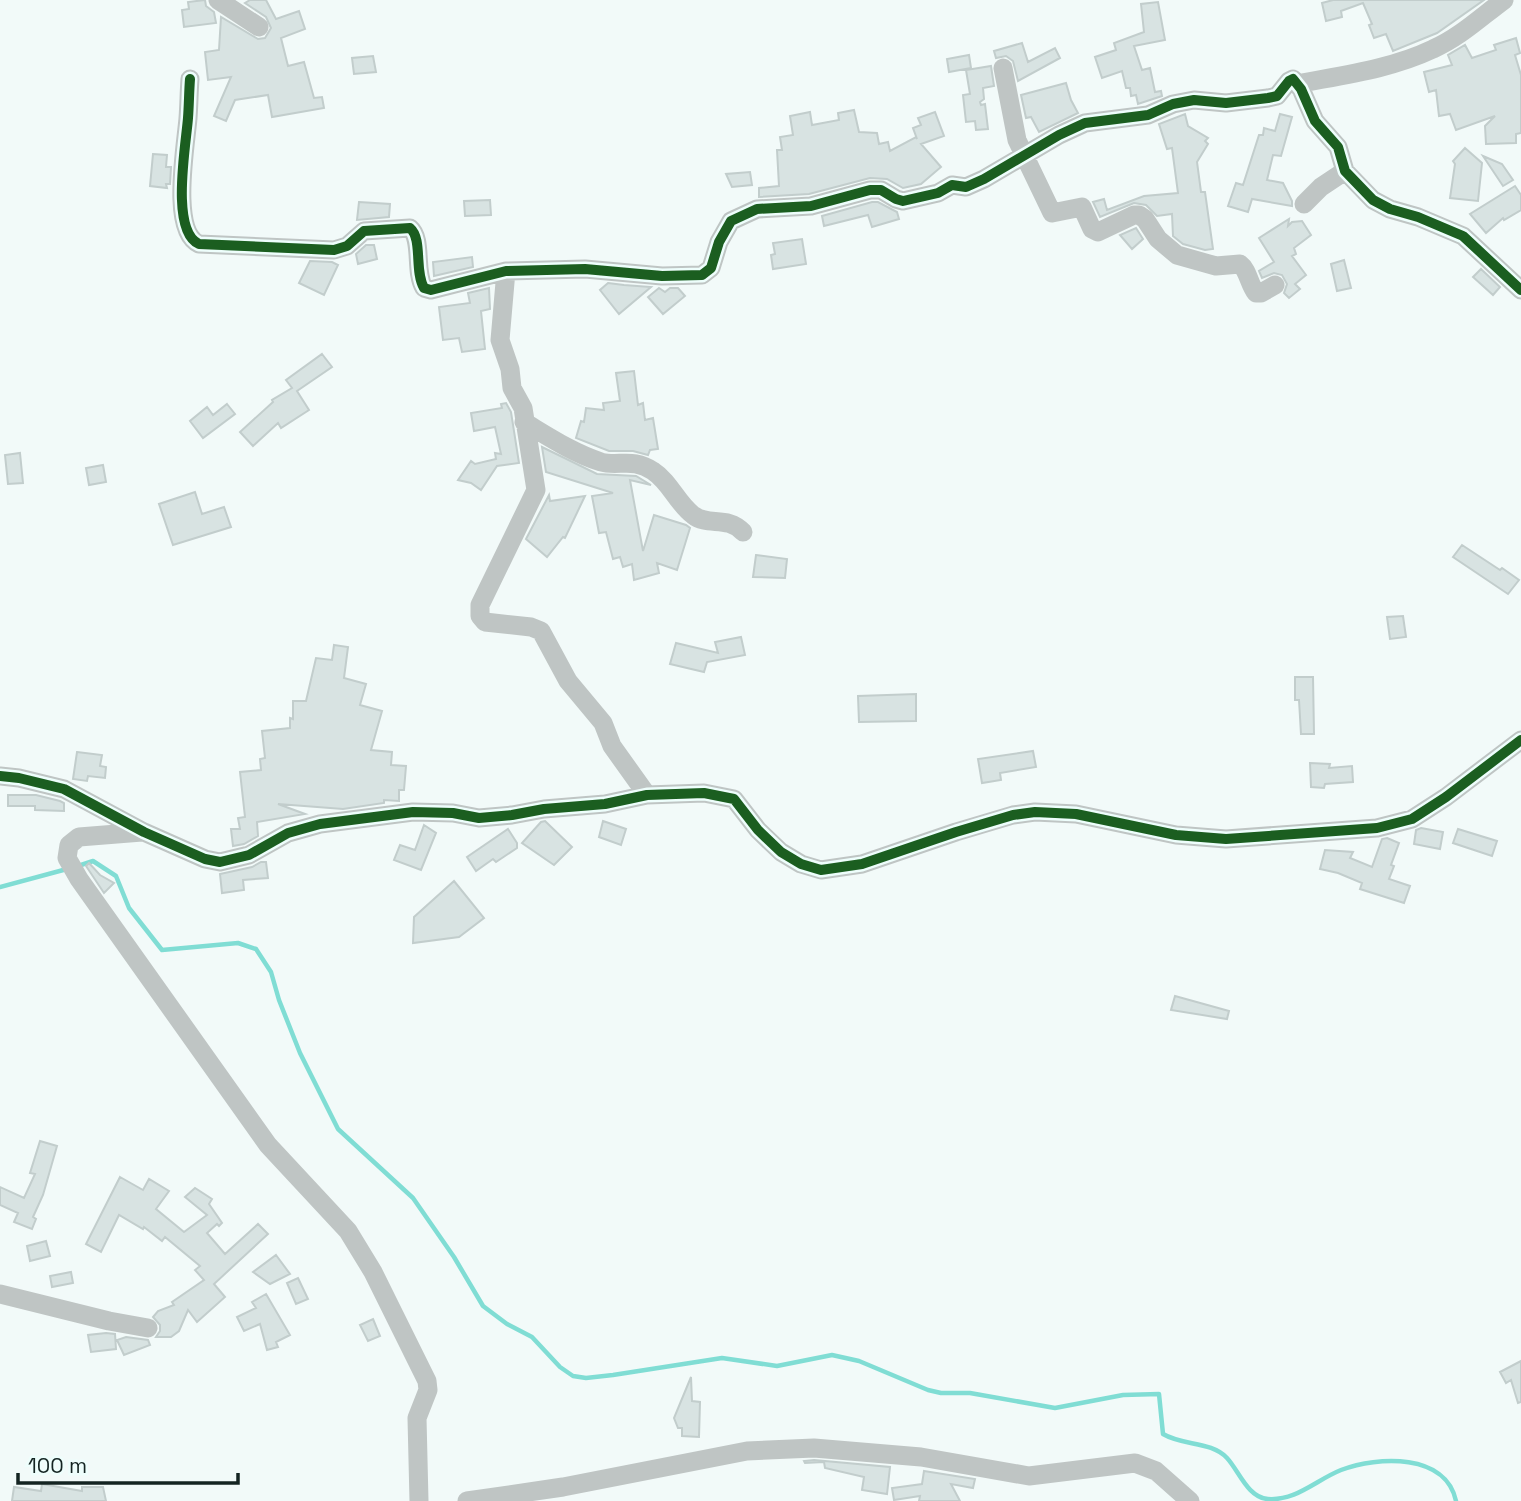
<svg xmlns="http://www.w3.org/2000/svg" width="1521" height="1501" font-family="'Space Grotesk',sans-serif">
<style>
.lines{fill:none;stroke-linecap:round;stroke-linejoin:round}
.stream{stroke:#80ddd4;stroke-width:4.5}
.building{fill:#d8e3e2;stroke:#c2cdcc;stroke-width:2}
.minor{stroke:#bfc5c4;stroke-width:19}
.cycleway-casing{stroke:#eefefc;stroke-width:15}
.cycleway{stroke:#1b5e20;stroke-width:10}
</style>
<rect width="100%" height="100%" fill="#f2faf9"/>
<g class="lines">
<path class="stream" d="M78,866L93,861L116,876L129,908L162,950L238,943L256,949L271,972L279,1000L300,1053L338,1129L413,1198L454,1257L483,1306L507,1324L532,1337L560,1367L573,1376L586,1378L613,1375L722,1358L777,1366L832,1355L859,1361L928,1390L941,1393H970L1055,1408L1123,1395L1159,1394L1163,1434C1183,1446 1211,1441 1227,1458C1239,1471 1248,1498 1268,1499C1296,1501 1316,1480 1341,1470C1378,1456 1446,1453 1456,1501
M0,887L67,869"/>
</g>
<path class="building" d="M205,0L206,6L214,12L216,23L184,27L182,10L189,9L188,2Z
M250,0H266L276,19L299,11L305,29L281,38L288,66L304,62L314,98L322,97L324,108L272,117L268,95L235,100L226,121L214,116L231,77L208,80L205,52L219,50L221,17L258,39L265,38L271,28L266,17L245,3Z
M1333,0H1484L1437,33L1393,51L1386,34L1374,38L1369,25L1372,24L1363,3L1341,11L1342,17L1326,21L1322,3Z
M1158,2L1165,40L1134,46L1142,70L1150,68L1155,92L1161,91L1162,96L1138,104L1136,95L1131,96L1130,88H1126L1122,71L1102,78L1095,57L1116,50L1114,43L1144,32L1141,4Z
M1516,38L1520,53L1515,55L1521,75V133L1516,134V143L1486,144L1485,126L1495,116L1456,130L1450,114L1439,116L1436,90L1429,92L1424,72L1452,65L1448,55L1465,45L1472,58L1496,50L1494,45Z
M1022,43L1028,62L1055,48L1060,58L1018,81L1013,61L1006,56L996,58L994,51Z
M969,55L971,68L949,72L947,59Z
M373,56L376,72L354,74L352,58Z
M991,66L994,86L983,88L984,99L980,102L981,105L985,104L988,129L976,130L975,121L966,122L963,95L970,94L966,70Z
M1066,83L1071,100L1078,113L1039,132L1031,117L1026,118L1021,95Z
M854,110L859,132L877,133L879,144L888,142L890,151L916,137L917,139L913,128L921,125L918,118L935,112L944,136L921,144L941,167L921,184L903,188L887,179L870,178L809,194L759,197V188L779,186L777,150H782L780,137L793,135L790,116L810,112L812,125L839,120L838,113Z
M1185,114L1188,126L1208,138L1205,141L1208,144L1197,162L1201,192H1205L1213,249L1205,250L1183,244L1173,236L1172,214L1157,216L1146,205L1134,203L1100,217L1093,202L1104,199L1107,210L1144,196L1178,193L1172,148L1167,149L1159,124Z
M1280,114L1292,117L1281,156L1273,155L1267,180L1283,183L1292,201V206L1252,199L1248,212L1228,206L1236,183L1243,185L1259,135H1263L1264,128L1275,131Z
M1465,148L1482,163L1478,201L1450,198L1455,164L1453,161Z
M153,154L167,155L166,167H171L170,184H166L167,188L150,186Z
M1483,156L1502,164L1513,180L1503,186Z
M750,172L752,185L732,187L726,174Z
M1515,186L1521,195V210L1504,220L1503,218L1486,233L1470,214Z
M490,200L491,215L465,216L464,201Z
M359,202L390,204L389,217L357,220Z
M872,202H878L897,212L899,219L872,227L868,215L824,226L822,216Z
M1289,219L1288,226L1292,222L1302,221L1311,235L1294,248L1296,254L1292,256L1306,275L1295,284L1300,289L1289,298L1284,293L1287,284L1282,275L1274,273L1262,278L1259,271L1274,262L1259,238Z
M1136,228L1143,239L1132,249L1120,235Z
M802,239L806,264L773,269L771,255L775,254L773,243Z
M366,245H374L377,259L358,264L356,254Z
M472,257L473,267L434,276L433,262Z
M1344,260L1351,288L1337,291L1331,264Z
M310,261L332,262L338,265L324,295L299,283Z
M1481,269L1500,287L1493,295L1473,277Z
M608,283L624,285L651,287L619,314L600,290Z
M489,288L490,309L481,311L485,349L462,352L459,338L443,340L439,307L470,303L468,293Z
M659,288L665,292L670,288H678L685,296L663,314L648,297Z
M322,354L332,367L297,391L309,410L281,428L278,423L253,446L240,432L273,402L272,400L292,388L286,380Z
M634,371L638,405L643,403L645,420L653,418L658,449L650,450L648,455L633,451H609L576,438L581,421L584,422L586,408L604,410L603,403L620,401L616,373Z
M506,403L511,412L519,463L497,466L481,490L471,483L458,480L471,461L475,464L496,459L495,453L501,454L495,427L474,431L471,413L502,408L501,404Z
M227,404L235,414L203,438L190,421L207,407L213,415Z
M542,447L597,474L636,476L651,485L630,480L643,551L654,515L686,525L690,528L677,570L657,563L659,573L634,580L632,564L623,567L620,557L613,559L606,532L599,533L592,496L613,493L546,472Z
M20,453L23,483L8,484L5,455Z
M103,465L106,482L89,485L86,468Z
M195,492L202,514L224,507L231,527L173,545L159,504Z
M549,495L550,501L585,496L565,538L563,537L547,557L526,539Z
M1462,545L1500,570L1502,568L1519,580L1508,594L1453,557Z
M756,555L787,559L785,578L753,577Z
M1403,616L1406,637L1390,639L1387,617Z
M741,637L745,655L707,662L704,672L670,664L676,643L718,653L715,642Z
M334,645L348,647L344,678L366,684L360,705L382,711L371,750L392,752L391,765L406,766L404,790H399V801L384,800V803L343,809L278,804L305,814L257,822L258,836L244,844L233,846L231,829H240L238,818L245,817L240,772L261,770L260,759L265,758L262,731L290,728V718L293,719V701H306L316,658L332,660Z
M1295,677H1313L1314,734H1301L1299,700H1295Z
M916,694V721L859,722L858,696Z
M1033,751L1036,767L1000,773L1001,780L982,783L978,759Z
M77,752L102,755L100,766L106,767L105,778L88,776L87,781L73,779Z
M1310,763L1330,764L1329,768L1352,766L1353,782L1325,784L1324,788L1311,787Z
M8,795H36L60,801L64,803V811L35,810V806H8Z
M545,821L572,847L554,865L522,843L541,822Z
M603,821L626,829L621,845L599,837Z
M424,825L436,833L421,870L394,860L400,845L415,850Z
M1421,828L1443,832L1440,849L1414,844L1416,830Z
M508,829L517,843V848L496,862L493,859L476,871L467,857Z
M1458,829L1497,841L1492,856L1453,843Z
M1387,838L1399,843L1391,865L1394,866L1389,879L1410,886L1404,903L1360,889L1362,883L1338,873L1320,869L1325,850L1353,852L1350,858L1372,867L1382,839Z
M261,862H266L268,878L243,880L244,890L222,893L220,874L252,867Z
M89,863L100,875L114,883L104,893L86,866Z
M454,881L484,918L459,937L413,943L414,917Z
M1175,996L1229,1011L1227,1019L1171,1010Z
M40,1141L57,1146L43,1195L33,1217L36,1219L32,1229L14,1222L18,1213L0,1205V1187L24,1198L35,1174L30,1173Z
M120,1177L143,1190L149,1179L169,1191L156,1209L184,1232L207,1215L185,1197L195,1188L212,1199L209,1204L222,1223L219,1226L217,1224L207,1233L225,1254L258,1224L268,1234L214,1284L225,1297L197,1322L188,1310L179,1331L171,1337H156L160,1331V1325L153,1317L158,1311L174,1305L172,1302L204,1280L195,1270L200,1266L165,1237L162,1241L144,1227L143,1229L119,1215L101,1252L86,1244Z
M46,1241L50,1256L30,1261L27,1246Z
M276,1255L290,1274L270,1284L253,1272Z
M71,1272L73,1283L52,1287L50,1276Z
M298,1278L308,1299L296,1304L287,1283Z
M266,1294L290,1335L276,1342L278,1347L267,1350L260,1324L244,1331L237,1317L256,1308L252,1302Z
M373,1319L380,1336L368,1341L360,1325Z
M106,1333L115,1334L116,1349L91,1352L88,1335Z
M126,1337L148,1340L150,1345L124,1355L117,1340Z
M1521,1361V1402L1518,1403L1511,1380L1506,1383L1500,1372Z
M691,1377L692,1401L700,1402L699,1437L682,1436V1428H678L674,1418Z
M814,1460L890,1467L887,1494L862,1490L864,1477L825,1468L824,1462L805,1463L804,1461Z
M924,1471L975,1479L973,1488L951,1484L960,1501H919L920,1496L894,1500L892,1488L922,1484Z
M42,1484L82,1491V1487H103L106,1501H12L14,1487L41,1491Z"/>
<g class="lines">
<path class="minor" d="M218,0L259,27
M1003,68L1017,140L1052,213L1082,207L1092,229L1098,232L1134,215H1139L1145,219L1158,239L1177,255L1216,266L1240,264C1248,270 1249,284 1256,293H1261L1275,285
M190,79C189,92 189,105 188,118C186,145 170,231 199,244L334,250L347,246L364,231L410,228C423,239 414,271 424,288L431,290L506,271L585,269L662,276L702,275L711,268L719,242L731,221L757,209L811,206L870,190H881L896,199L903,201L938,193L952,185L966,187L984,179L1059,135L1085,123L1148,115L1173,104L1194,100L1226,103L1268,98L1277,96L1289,81L1293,79L1301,89L1315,121L1338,147L1345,171L1373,200L1390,209L1418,217L1463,236L1521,290
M1297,84C1343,75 1391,69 1433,49C1460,37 1481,17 1504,0
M1304,204L1321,187L1345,171
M506,271L500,340L510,369L512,388L523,408L536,490L480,605V616L485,622L531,627L541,631L568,681L603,723L612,746L647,795
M524,422C549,437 573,453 601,462C618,467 633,457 653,471C670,482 677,503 693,515C708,527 727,515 743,532
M0,776L19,778L64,789L144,832L205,859L220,862L249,855L288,833L320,824L413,812L453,813L479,818L512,815L544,809L605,804L647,795L704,793L734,799L758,830L781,852L801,864L821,870L862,864L956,832L1013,815L1035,812L1076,814L1176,835L1226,839L1377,828L1412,819L1446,797L1521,740
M142,832L79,837L69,845L67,858L79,879L268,1145L348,1231L373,1272L427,1381L428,1390L417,1418L419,1501
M0,1294L109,1321L148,1328
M467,1501L563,1487L747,1451L814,1448L921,1457L1029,1476L1135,1463L1156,1471L1190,1501"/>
<defs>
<path id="cycleway" d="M190,79C189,92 189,105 188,118C186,145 170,231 199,244L334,250L347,246L364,231L410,228C423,239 414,271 424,288L431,290L506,271L585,269L662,276L702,275L711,268L719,242L731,221L757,209L811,206L870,190H881L896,199L903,201L938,193L952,185L966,187L984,179L1059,135L1085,123L1148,115L1173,104L1194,100L1226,103L1268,98L1277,96L1289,81L1293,79L1301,89L1315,121L1338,147L1345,171L1373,200L1390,209L1418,217L1463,236L1521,290
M0,776L19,778L64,789L144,832L205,859L220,862L249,855L288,833L320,824L413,812L453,813L479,818L512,815L544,809L605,804L647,795L704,793L734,799L758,830L781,852L801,864L821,870L862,864L956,832L1013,815L1035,812L1076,814L1176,835L1226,839L1377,828L1412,819L1446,797L1521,740"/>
</defs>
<use href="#cycleway" class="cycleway-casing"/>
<use href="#cycleway" class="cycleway"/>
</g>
<path d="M18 1473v10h220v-10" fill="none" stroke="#142422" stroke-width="3.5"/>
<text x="28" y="1473" font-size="21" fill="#142422" stroke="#eefefc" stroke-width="5" paint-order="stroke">100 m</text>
</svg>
